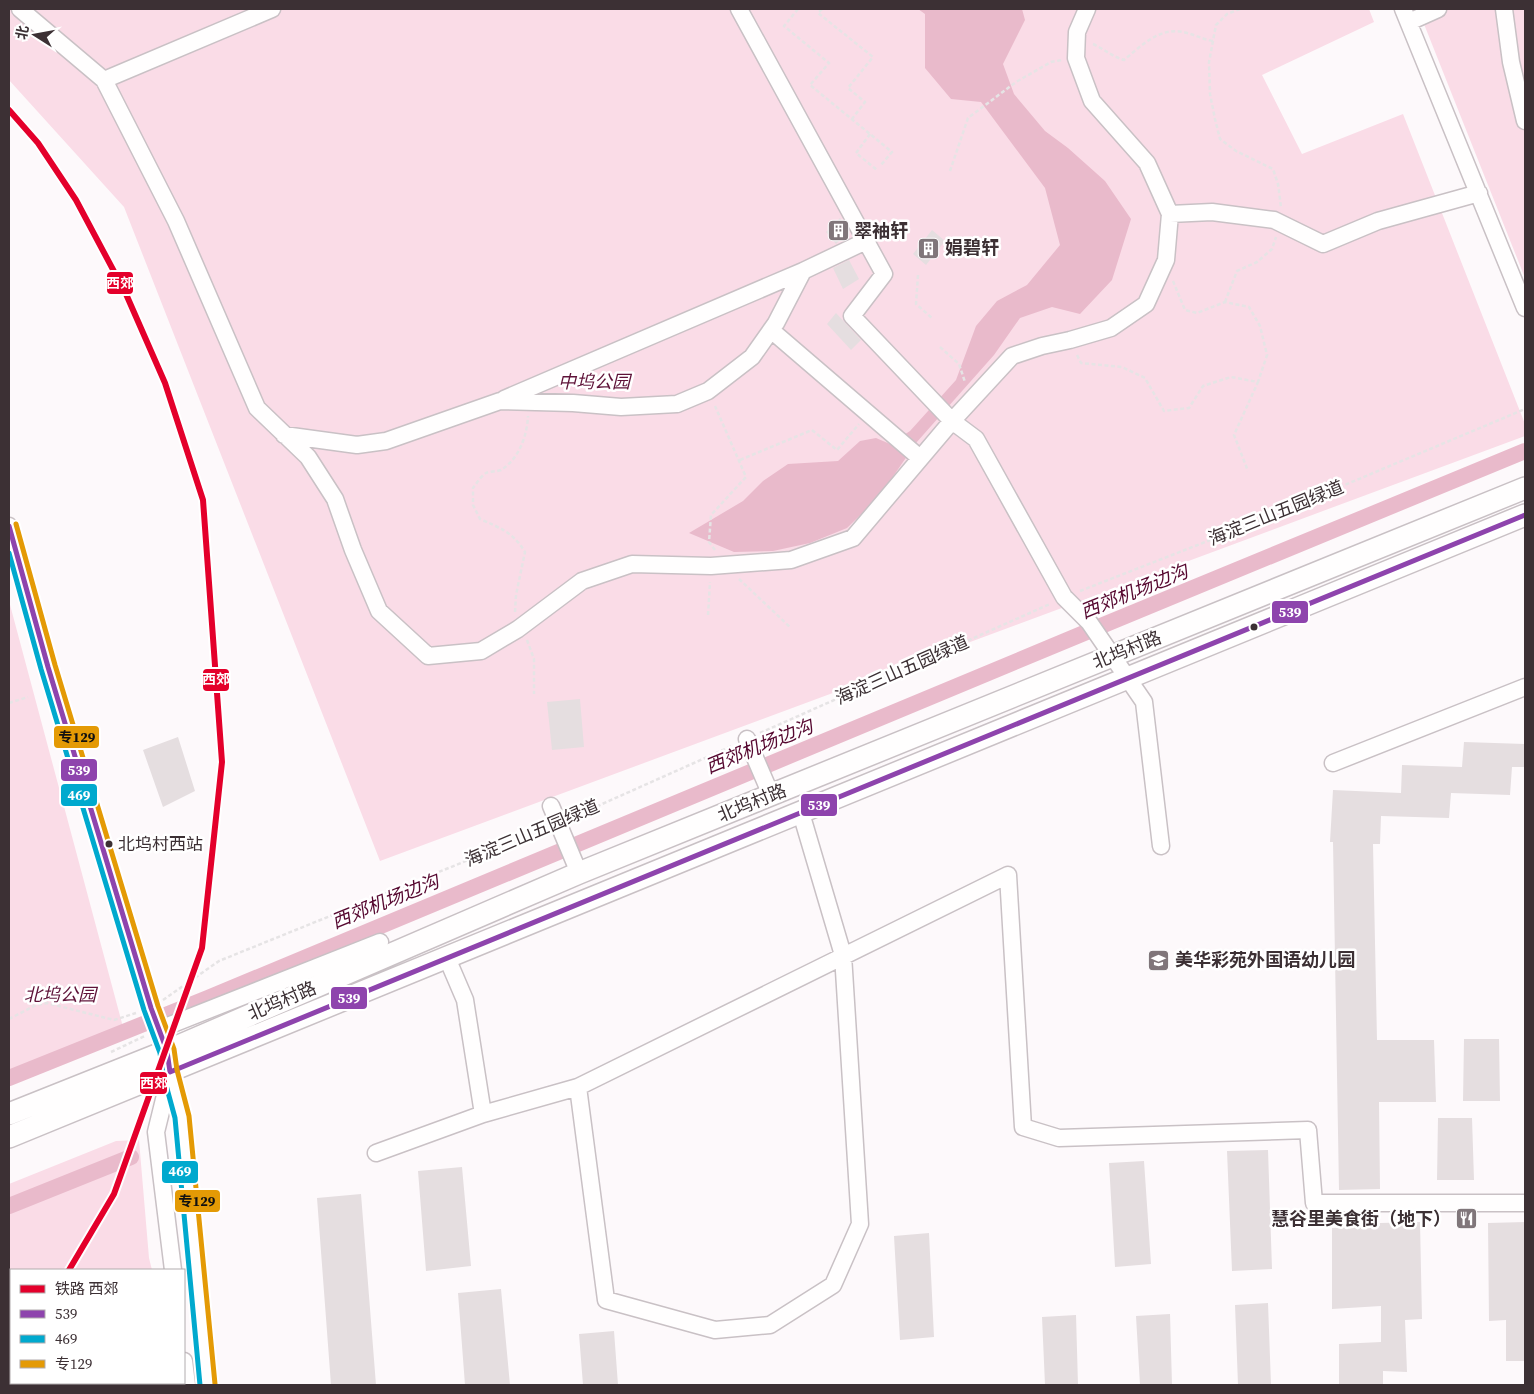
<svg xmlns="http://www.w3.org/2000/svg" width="1534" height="1394" font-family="'Source Serif 4','Noto Sans SC',serif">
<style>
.green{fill:#fadce7}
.water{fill:#e9bacb}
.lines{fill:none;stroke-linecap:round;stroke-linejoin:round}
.canal{stroke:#e9bacb;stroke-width:16}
.building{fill:#e5dee0}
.minor-casing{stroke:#c9c1c5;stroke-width:19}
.major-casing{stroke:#c9c1c5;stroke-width:24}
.path{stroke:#e6e4e5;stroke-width:2.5;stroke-dasharray:4 2.5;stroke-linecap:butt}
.minor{stroke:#fffefe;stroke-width:16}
.major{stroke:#fffefe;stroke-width:21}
.bus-1-casing{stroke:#fff;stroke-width:9}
.bus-2-casing{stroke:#fff;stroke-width:9}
.bus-3-casing{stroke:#fff;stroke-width:9}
.bus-1{stroke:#8e44ad;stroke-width:5}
.bus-2{stroke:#00a9ce;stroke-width:5}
.bus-3{stroke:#e49a05;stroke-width:5}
.rail-1-casing{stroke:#fff;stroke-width:10}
.rail-1{stroke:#e4002b;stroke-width:6}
.bus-dot{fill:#3c3034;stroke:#fff;stroke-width:2}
.labels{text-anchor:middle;stroke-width:5;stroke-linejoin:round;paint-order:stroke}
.bus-label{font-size:17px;fill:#3c3034;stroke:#fff;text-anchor:start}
.poi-label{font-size:18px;font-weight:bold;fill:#3c3034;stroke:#fff;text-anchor:start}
.park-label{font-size:18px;font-style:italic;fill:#5e1238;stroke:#fff}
.street-label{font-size:18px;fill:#3c3034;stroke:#fff}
.water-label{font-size:19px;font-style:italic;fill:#560830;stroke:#fff}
.line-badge{stroke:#fff;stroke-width:2}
.badge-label{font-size:14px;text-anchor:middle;font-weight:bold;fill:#fff}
.pale-badge-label{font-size:14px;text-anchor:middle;font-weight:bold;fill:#111}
</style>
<rect width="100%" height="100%" fill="#fdf9fb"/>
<path class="green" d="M9,9H1369L1374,22L1262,75L1302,154L1403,114L1525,424V436L380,861L124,207L9,80Z
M1418,9H1525V278Z
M9,601L123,1027L9,1070Z
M139,1140L149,1258L152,1270H11V1383H171V1385H9V1184L116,1141Z"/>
<path class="water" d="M918,9H1022L1025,20L1003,64L1014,94L1045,131L1068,148L1105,181L1131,219L1112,280L1080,314L1052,307L1020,318L994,355L916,443L879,497L847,528L810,543L773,551L734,552L689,533L743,501L763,481L788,464L838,461L860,441L876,438L890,444L910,431L956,380L976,326L997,301L1027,285L1060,245L1045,188L981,102L951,99L925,68V14Z"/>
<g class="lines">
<path class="canal" d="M9,1078L208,998L1101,626L1525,451
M9,1206L131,1157"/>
</g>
<path class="building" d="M840,218L849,231L836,244L826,232Z
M932,230L945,241L926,265L913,254Z
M849,260L859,279L843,289L833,268Z
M836,313L861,340L851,350L827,324Z
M580,699L584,747L552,750L547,702Z
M178,737L195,791L163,807L143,750Z
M1464,742L1525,744V767H1512L1510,795L1451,793L1449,818L1381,816L1380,844H1373L1377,1040H1434L1436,1102H1379L1380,1189L1339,1190L1333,842H1330L1333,790L1401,793L1402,765L1462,767Z
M1464,1039H1499L1500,1101H1463Z
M1438,1118H1472L1474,1180H1437Z
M1268,1150L1272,1269L1232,1271L1227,1151Z
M1144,1161L1151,1264L1115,1267L1109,1163Z
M462,1167L471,1266L426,1271L418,1171Z
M361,1194L376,1385H331L317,1198Z
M1420,1222L1422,1319L1405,1320L1407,1372L1383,1371V1385H1339V1344L1381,1342V1306L1332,1309V1228L1380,1226V1223Z
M1525,1222V1361H1506V1320L1489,1321L1488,1223Z
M929,1233L934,1337L900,1340L894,1236Z
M501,1289L510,1385H465L458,1293Z
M1268,1303L1271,1385H1238L1235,1305Z
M1170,1314L1172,1385H1140L1136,1316Z
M1076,1315L1078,1385H1045L1042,1317Z
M614,1331L618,1385H583L579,1334Z"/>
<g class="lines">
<defs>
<path id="minor" d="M20,9L104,80L176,221L257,408L308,457L335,499L353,550L379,611L428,656L481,651L518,629L582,581L632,564L711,566L791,560L853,538L952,421L1012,356L1042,346L1070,340L1111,328L1146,304L1166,260L1170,214L1147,163L1092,101L1076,58L1077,32L1087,9
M739,9L884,274L852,316L952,421L976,439L1064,597L1089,622L1144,702L1161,846
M1403,9L1525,308
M1504,9L1511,62L1525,121
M1409,22L1438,9
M104,80L272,9
M1170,214L1212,212L1274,220L1323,244L1378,221L1479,193
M771,330L920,458
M504,399L803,271L866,241
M284,435L357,445L386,441L500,401L573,403L621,407L677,404L708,391L752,357L776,323L803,271
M9,526L48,667L151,1008L167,1051L170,1072L182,1117L208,1385
M747,739L771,795
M1333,763L1525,687
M551,806L579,873
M801,813L843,955L860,1224L833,1285L770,1325L715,1330L606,1300L578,1087L1008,875L1023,1127L1059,1138L1308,1130L1314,1203H1525
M447,958L465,1000L483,1114
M160,1029L380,942
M170,1075L156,1132L173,1270
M376,1153L483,1114L578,1087
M184,1361L187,1385"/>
<path id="major" d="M9,1114L167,1051L579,873L1525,488
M9,1137L1525,515"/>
</defs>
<use href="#minor" class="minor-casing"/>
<use href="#major" class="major-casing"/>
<path class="path" d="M798,9L784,26L829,63L810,85L892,152L881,165
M822,9L818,13L873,57L848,88L865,102L852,119
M1240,9L1227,14L1216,25L1209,62L1210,94L1215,119L1220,139L1236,151L1273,169L1278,184L1281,207
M1093,44C1104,49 1113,57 1124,60C1141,46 1159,27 1183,32C1193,34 1202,39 1213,41
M870,134L856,153L877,170
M950,171L968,118L1016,82L1051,62L1062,60
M918,275L916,304L932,318
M1173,281L1185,310L1197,313L1225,302L1249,307L1260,326L1267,355L1258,382
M1225,302L1237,271L1257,262L1272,249L1276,237
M940,347L959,364L965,382
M1077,355L1081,363L1122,367L1145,378L1164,411L1189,408L1203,386L1231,377L1258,382L1234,435L1248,471
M740,460L812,430L837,450L859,424
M715,550L709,542L711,515L746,477L715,406
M739,579L791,628
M1080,591L1264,519L1525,409
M515,612L516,595L525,552C513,532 500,528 480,519L473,505V488C476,484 481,476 486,473C490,471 496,472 501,470C519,459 527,436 528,416
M708,615L710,582
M527,640L534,659V694
M9,703L28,697
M760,733L1050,604
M573,817L732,746
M163,1000L219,961L545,829
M9,1019L36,1005L47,1003L114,1020L136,1013
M111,1052L145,1036
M9,1365H11
M67,1383L71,1385"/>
<use href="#minor" class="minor"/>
<use href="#major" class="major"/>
<defs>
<path id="bus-1" d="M9,526L48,667L151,1008L167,1051L170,1072L1525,515"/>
<path id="bus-2" d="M9,553L41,669L144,1010L160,1053L163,1074L175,1118L200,1385"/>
<path id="bus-3" d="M16,524L55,665L158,1006L174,1049L177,1070L189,1116L215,1384"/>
</defs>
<use href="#bus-1" class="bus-1-casing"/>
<use href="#bus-2" class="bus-2-casing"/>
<use href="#bus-3" class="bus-3-casing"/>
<use href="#bus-1" class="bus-1"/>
<use href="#bus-2" class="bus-2"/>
<use href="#bus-3" class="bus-3"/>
<defs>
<path id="rail-1" d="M9,110L38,143L76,200L126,294L165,383L203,500L222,762L202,948L114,1194L69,1270"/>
</defs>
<use href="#rail-1" class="rail-1-casing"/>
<use href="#rail-1" class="rail-1"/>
</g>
<defs>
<symbol id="building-square" viewBox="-11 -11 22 22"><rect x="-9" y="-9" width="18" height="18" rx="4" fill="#80767a" stroke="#fff"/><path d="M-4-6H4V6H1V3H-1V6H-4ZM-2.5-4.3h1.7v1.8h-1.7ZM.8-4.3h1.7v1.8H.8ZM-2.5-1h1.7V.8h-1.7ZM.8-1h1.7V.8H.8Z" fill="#fff"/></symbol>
<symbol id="school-square" viewBox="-11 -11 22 22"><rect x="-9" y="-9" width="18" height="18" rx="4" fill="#80767a" stroke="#fff"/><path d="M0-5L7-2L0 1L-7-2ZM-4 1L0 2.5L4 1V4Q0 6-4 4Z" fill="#fff"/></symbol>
<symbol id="restaurant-square" viewBox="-11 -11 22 22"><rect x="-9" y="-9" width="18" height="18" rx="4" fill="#80767a" stroke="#fff"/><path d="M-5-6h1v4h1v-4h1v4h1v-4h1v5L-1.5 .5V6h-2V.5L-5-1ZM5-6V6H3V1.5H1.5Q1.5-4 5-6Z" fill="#fff"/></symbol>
</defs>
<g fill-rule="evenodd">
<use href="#building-square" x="826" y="218" width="25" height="25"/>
<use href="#building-square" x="916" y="236" width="25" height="25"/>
<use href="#school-square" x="1146" y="948" width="25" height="25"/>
<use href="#restaurant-square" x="1454" y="1206" width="25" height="25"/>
</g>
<g class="bus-dot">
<circle cx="1254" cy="627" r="4.5"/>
<circle cx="109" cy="844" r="4.5"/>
</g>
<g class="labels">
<g class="bus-label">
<text x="118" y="850">北坞村西站</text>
</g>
<g class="poi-label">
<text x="854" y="237">翠袖轩</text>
<text x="945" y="254">娟碧轩</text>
<text x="1175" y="966">美华彩苑外国语幼儿园</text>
<text x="1451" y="1225" text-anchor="end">慧谷里美食街（地下）</text>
</g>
<g class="park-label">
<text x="594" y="388">中坞公园</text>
<text x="60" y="1001">北坞公园</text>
</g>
<g class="street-label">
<text transform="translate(1276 513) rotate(-22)" y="6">海淀三山五园绿道</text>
<text transform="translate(1127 650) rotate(-22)" y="6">北坞村路</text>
<text transform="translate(902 670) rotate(-24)" y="6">海淀三山五园绿道</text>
<text transform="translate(752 803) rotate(-22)" y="6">北坞村路</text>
<text transform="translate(532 833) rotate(-23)" y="6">海淀三山五园绿道</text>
<text transform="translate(282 1001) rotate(-23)" y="6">北坞村路</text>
</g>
<g class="water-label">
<text transform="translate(1134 591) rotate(-22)" y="7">西郊机场边沟</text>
<text transform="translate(759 746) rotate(-22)" y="7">西郊机场边沟</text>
<text transform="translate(385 901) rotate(-22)" y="7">西郊机场边沟</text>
</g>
</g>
<g class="line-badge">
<rect x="106" y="271" width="28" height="24" rx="5" fill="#e4002b"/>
<rect x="1271" y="600" width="38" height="24" rx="5" fill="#8e44ad"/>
<rect x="202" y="668" width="28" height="24" rx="5" fill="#e4002b"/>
<rect x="53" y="725" width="47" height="24" rx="5" fill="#e49a05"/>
<rect x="60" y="758" width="38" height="24" rx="5" fill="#8e44ad"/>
<rect x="60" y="783" width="38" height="24" rx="5" fill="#00a9ce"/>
<rect x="800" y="793" width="38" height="24" rx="5" fill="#8e44ad"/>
<rect x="330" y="986" width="38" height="24" rx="5" fill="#8e44ad"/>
<rect x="139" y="1071" width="29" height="24" rx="5" fill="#e4002b"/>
<rect x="161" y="1160" width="38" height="24" rx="5" fill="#00a9ce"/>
<rect x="174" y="1189" width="47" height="24" rx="5" fill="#e49a05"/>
</g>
<g class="badge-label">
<text x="120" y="288">西郊</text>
<text x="1290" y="617">539</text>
<text x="216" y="684">西郊</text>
<text x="79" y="775">539</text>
<text x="79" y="800">469</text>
<text x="819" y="810">539</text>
<text x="349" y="1003">539</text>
<text x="154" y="1088">西郊</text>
<text x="180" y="1176">469</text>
</g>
<g class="pale-badge-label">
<text x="77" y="742">专129</text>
<text x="197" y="1206">专129</text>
</g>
<rect width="1534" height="1394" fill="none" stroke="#3c3034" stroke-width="20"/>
<rect x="10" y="1269" width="175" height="115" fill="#ffffff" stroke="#b1acae"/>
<rect x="20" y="1285" width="25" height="8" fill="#e4002b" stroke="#b1acae"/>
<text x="55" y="1294" font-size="15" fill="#3c3034">铁路 西郊</text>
<rect x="20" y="1310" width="25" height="8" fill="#8e44ad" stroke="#b1acae"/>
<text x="55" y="1319" font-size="15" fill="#3c3034">539</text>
<rect x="20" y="1335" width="25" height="8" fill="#00a9ce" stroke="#b1acae"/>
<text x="55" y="1344" font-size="15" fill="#3c3034">469</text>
<rect x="20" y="1360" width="25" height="8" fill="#e49a05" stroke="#b1acae"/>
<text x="55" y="1369" font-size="15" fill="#3c3034">专129</text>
<g transform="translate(35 35) rotate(281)" stroke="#ffffff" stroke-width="4" paint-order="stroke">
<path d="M0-4L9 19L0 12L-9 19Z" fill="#3c3034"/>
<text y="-8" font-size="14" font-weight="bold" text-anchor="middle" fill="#3c3034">北</text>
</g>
</svg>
